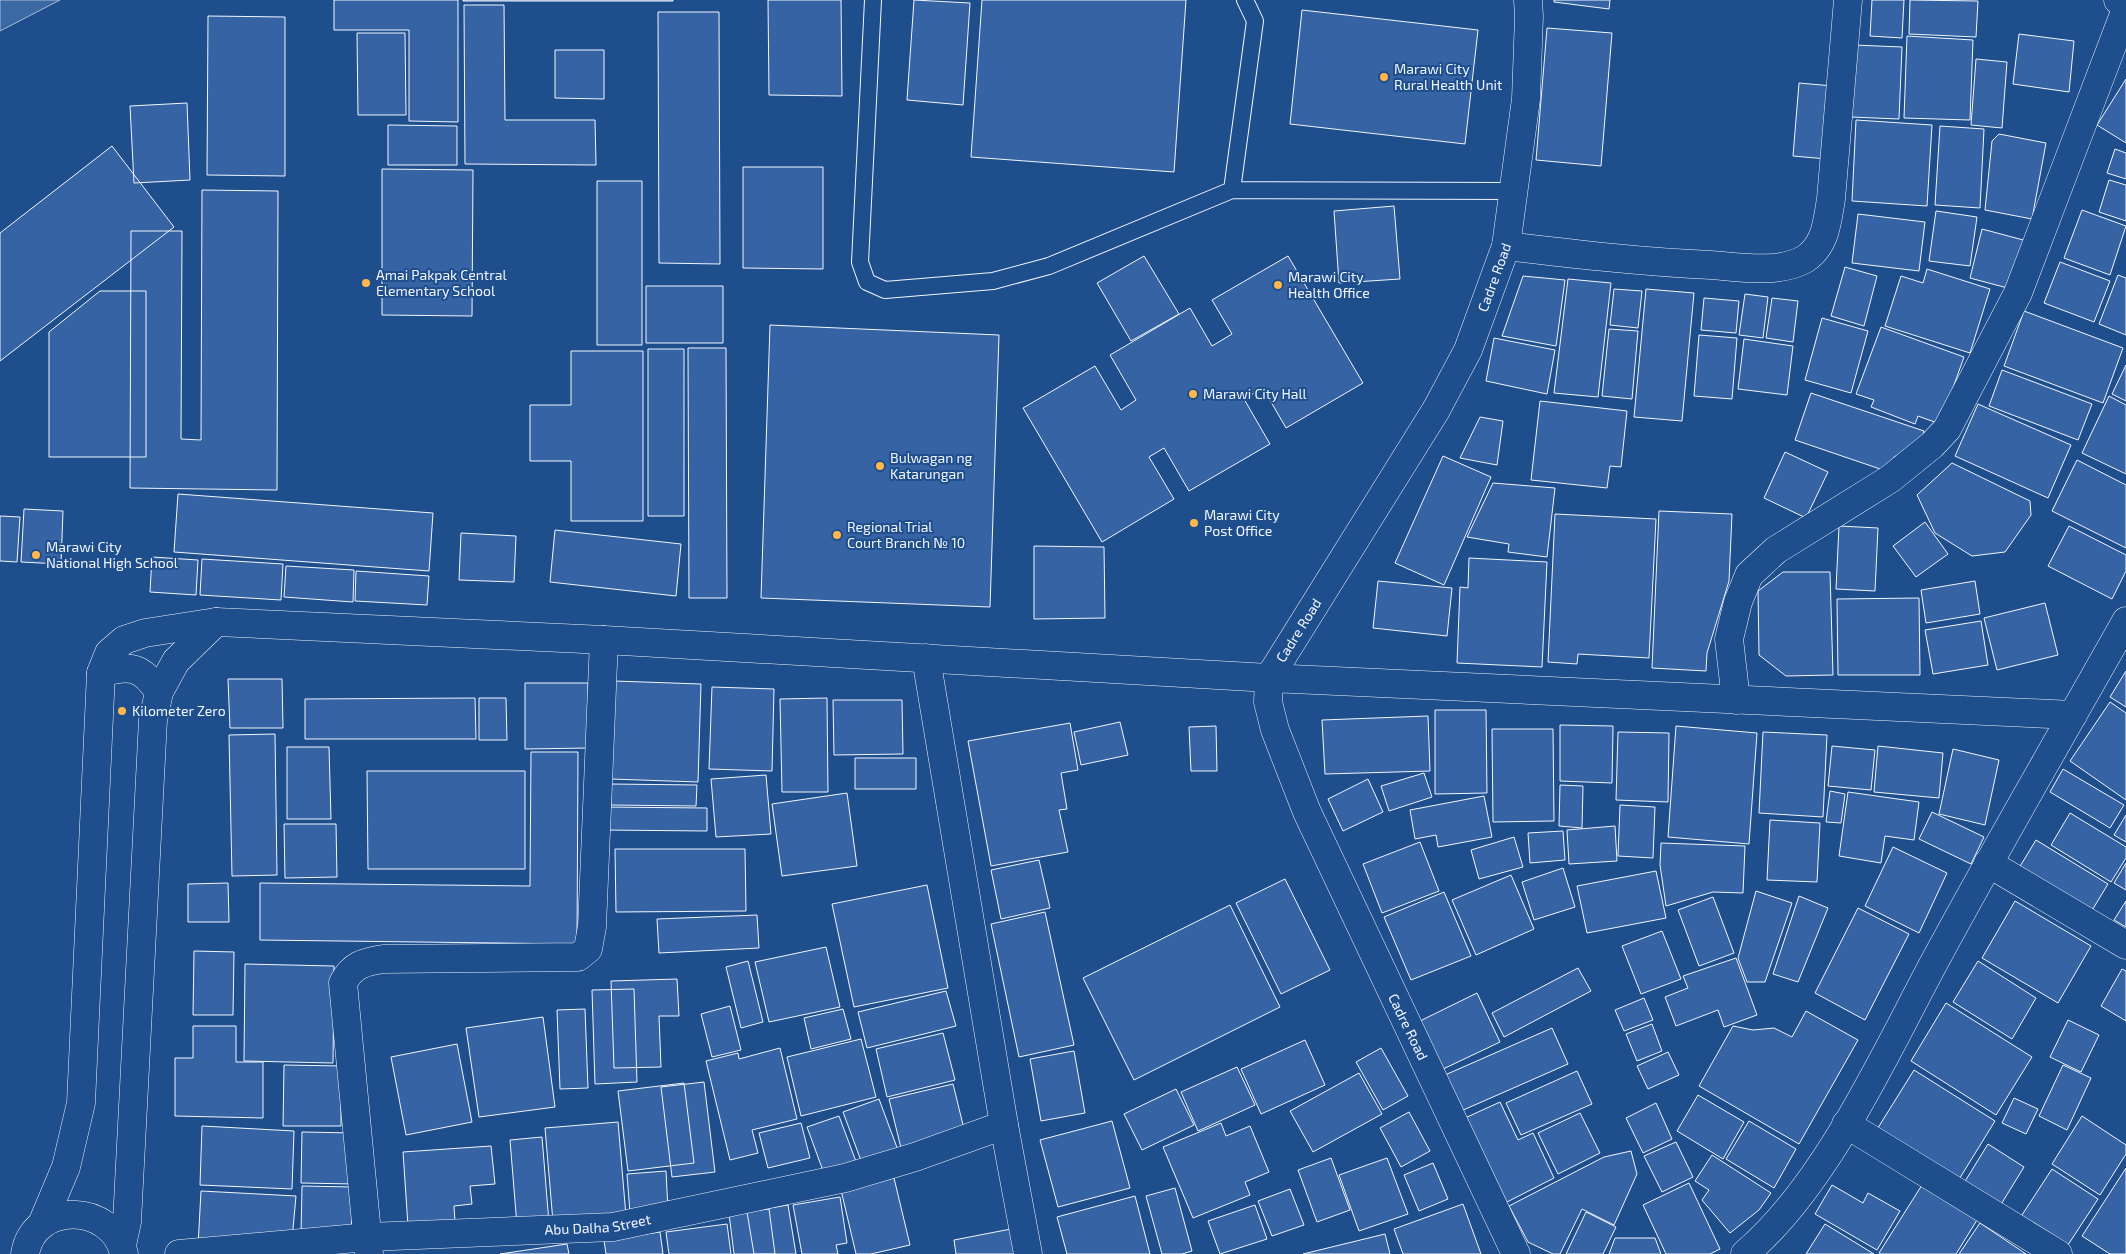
<svg xmlns="http://www.w3.org/2000/svg" width="2126" height="1254" font-family="'Exo 2',sans-serif">
<style>
.water{fill:#3b69a3;stroke:#a8bbd7}
.building{fill:#3563a3;stroke:#f2f6ff}
.lines{fill:none;stroke-linecap:round;stroke-linejoin:round}
.lane-casing{stroke:#f2f6ff;stroke-width:18}
.street-casing{stroke:#f2f6ff;stroke-width:29}
.secondary-casing{stroke:#f2f6ff;stroke-width:29}
.primary-casing{stroke:#f2f6ff;stroke-width:29}
.highway-casing{stroke:#f2f6ff;stroke-width:29}
.lane{stroke:#1f4e8c;stroke-width:16}
.street{stroke:#1f4e8c;stroke-width:28}
.secondary{stroke:#1f4e8c;stroke-width:28}
.primary{stroke:#1f4e8c;stroke-width:28}
.highway{stroke:#1f4e8c;stroke-width:28}
.poi-dot{fill:#ffb74d;stroke:#1f4e8c;stroke-width:2}
.labels{text-anchor:middle;stroke-width:4;stroke-linejoin:round;paint-order:stroke}
.poi-label{font-size:14px;fill:#f2f6ff;stroke:#1f4e8c;text-anchor:start}
.street-label{font-size:14px;fill:#f2f6ff;stroke:#1f4e8c}
</style>
<rect width="100%" height="100%" fill="#1f4e8c"/>
<path class="water" d="M0,0H60L0,31Z"/>
<path class="building" d="M334,0H458V122L409,121V30H334Z
M673,0V1H463V0Z
M768,0H841L842,96L769,95Z
M914,0L970,3L963,105L907,100Z
M982,0H1186L1174,172L971,157Z
M1554,0H1610L1609,9L1554,2Z
M1872,0H1904L1902,38L1870,36Z
M1910,0L1978,1L1976,37L1909,34Z
M464,5H504L505,120H595L596,165L465,164Z
M1302,10L1478,30L1465,144L1290,124Z
M658,12H719L720,264L659,263Z
M208,16L285,17V176L207,175Z
M1547,28L1612,33L1601,166L1536,160Z
M357,33H405L406,115H358Z
M2019,34L2074,41L2069,92L2013,84Z
M1907,36L1973,40L1970,120L1904,118Z
M1854,45L1902,47L1899,119L1851,117Z
M555,50H604V99L555,98Z
M1976,59L2007,62L2002,128L1971,125Z
M2126,79V143L2097,125Z
M1799,83L1833,86L1827,159L1793,156Z
M187,103L190,180L134,183L130,106Z
M1856,120L1932,125L1927,206L1852,201Z
M388,125L457,126V165H388Z
M1940,126L1984,129L1980,208L1935,205Z
M1999,134L2046,143L2032,219L1985,210L1992,141Z
M112,146L174,227L0,361V233Z
M2115,149L2126,153V179L2107,173Z
M743,167H823V269L743,268Z
M382,169L473,170L472,316L382,315Z
M2109,180L2126,185V221L2099,212Z
M597,181H642V345H597Z
M202,190L278,191L277,490L130,488L131,231H182L181,439L201,440Z
M1394,206L1400,279L1339,283L1334,211Z
M2082,210L2126,226L2110,275L2064,258Z
M1936,211L1977,217L1970,266L1929,261Z
M1858,214L1925,222L1919,271L1852,263Z
M1982,229L2027,241L2015,290L1970,278Z
M1144,256L1179,314L1131,341L1097,283Z
M1288,256L1363,383L1286,428L1263,388L1244,399L1270,444L1189,491L1164,448L1149,457L1174,499L1102,542L1023,408L1095,366L1121,410L1136,400L1110,355L1190,308L1212,346L1232,334L1212,300Z
M2060,262L2110,281L2094,322L2044,303Z
M1845,267L1877,276L1864,326L1831,316Z
M1927,269L1990,289L1970,353L1885,326L1901,276L1923,283Z
M2118,275L2126,278V335L2099,324Z
M1523,276L1565,280L1556,346L1502,336Z
M1568,279L1611,283L1598,397L1554,393Z
M646,286H723V343H646Z
M1614,289L1642,291L1638,328L1610,325Z
M1646,289L1694,293L1682,421L1634,417Z
M100,291H146V457H49V332Z
M1745,294L1768,297L1763,338L1739,335Z
M1704,298L1739,301L1736,333L1701,330Z
M1772,298L1798,301L1793,342L1766,338Z
M2024,311L2123,348L2103,403L2004,366Z
M1822,318L1868,331L1851,393L1805,380Z
M770,325L999,335L990,607L761,598Z
M1881,327L1964,357L1940,424L1918,416L1915,424L1871,407L1874,400L1856,394Z
M1609,329L1638,331L1632,399L1602,396Z
M1699,335L1737,338L1732,399L1694,396Z
M1494,338L1555,350L1547,394L1486,381Z
M1744,339L1793,346L1787,395L1738,389Z
M688,348H726L727,598H689Z
M648,349H684V516H648Z
M571,351H643V521H571V461H530V405H571Z
M2126,365V401L2112,394Z
M2002,370L2092,404L2078,440L1989,406Z
M1811,393L1924,431L1922,441L1894,457L1889,472L1795,440Z
M2109,396L2126,405V474L2082,453Z
M1540,401L1627,411L1621,467L1610,466L1607,488L1531,480Z
M1978,404L2071,445L2048,498L1955,456Z
M1480,417L1503,421L1497,465L1460,458Z
M1785,452L1828,472L1806,518L1764,498Z
M1443,456L1491,477L1444,585L1395,563Z
M2077,460L2126,485V548L2052,511Z
M1952,463L2030,501L2031,515L2005,552L1972,556L1935,533L1917,495Z
M1493,483L1555,488L1547,557L1508,552L1509,544L1467,537Z
M178,494L433,513L429,571L174,552Z
M24,509L63,511L61,564L21,562Z
M1659,511L1732,514L1729,581L1707,653L1706,671L1652,668Z
M1555,514L1656,519L1649,658L1578,654L1577,664L1548,662Z
M0,516L20,517L17,562L0,561Z
M1925,522L1948,554L1916,577L1893,546Z
M1839,526L1878,528L1875,591L1836,589Z
M2069,526L2126,555V571L2112,599L2048,566Z
M555,530L681,544L676,596L550,582Z
M461,533L516,536L514,582L459,580Z
M1034,546L1104,547L1105,618L1034,619Z
M152,557L198,560L196,595L150,592Z
M1469,558L1547,562L1542,667L1457,663L1460,587L1468,588Z
M202,559L283,564L281,600L200,595Z
M286,566L354,570L353,602L284,597Z
M356,571L429,576L427,605L355,601Z
M1783,572H1830L1833,675L1786,676L1759,655L1758,591Z
M1378,581L1452,588L1447,636L1373,628Z
M1975,581L1980,614L1926,623L1921,590Z
M1919,598L1920,675H1838L1837,599Z
M2045,603L2058,655L1997,670L1984,618Z
M1981,621L1988,665L1933,674L1925,630Z
M2126,671V707L2110,697Z
M228,679H282L283,728H230Z
M614,681L701,684L698,782L611,779Z
M525,683H588L589,748L525,749Z
M712,687L774,689L772,771L709,769Z
M475,698L476,739H305V699Z
M479,698H506L507,740H479Z
M827,698L828,792H782L780,699Z
M833,700H902L903,754L834,755Z
M2110,702L2126,713V800L2070,761Z
M1435,710H1486L1487,793L1435,794Z
M1428,716L1430,771L1325,774L1322,720Z
M1120,722L1128,755L1081,765L1074,732Z
M1070,723L1078,770L1061,773L1067,809L1059,810L1068,852L991,866L968,741Z
M1560,725L1613,726L1612,783L1560,781Z
M1216,726L1217,771H1191L1189,727Z
M1676,726L1757,733L1749,844L1668,837Z
M1492,729H1553L1554,821L1493,822Z
M1618,732L1669,733L1668,802L1616,800Z
M1763,732L1827,735L1823,817L1759,813Z
M275,734L277,875L232,876L229,735Z
M1832,746L1875,750L1871,790L1828,786Z
M1878,746L1943,753L1939,798L1874,792Z
M287,747H329L331,819H287Z
M1953,749L1999,760L1985,825L1939,814Z
M531,752H578L577,944L260,940V883L530,886Z
M855,758H916V789H855Z
M2063,769L2124,805L2110,828L2050,792Z
M367,771H525V869H368Z
M1424,773L1432,797L1389,811L1381,786Z
M766,775L771,834L716,837L711,779Z
M1368,779L1383,812L1343,831L1328,799Z
M611,784L697,785L696,806L611,805Z
M1560,785L1583,786L1582,828L1559,826Z
M1830,791L1845,794L1841,823L1826,822Z
M1848,792L1919,802L1914,840L1885,836L1881,863L1839,856Z
M847,793L857,866L782,876L772,804Z
M1484,796L1492,837L1438,847L1436,835L1415,839L1410,810Z
M1620,805L1655,807L1653,858L1618,856Z
M604,807L707,808V831L605,830Z
M1932,812L1984,837L1971,864L1919,839Z
M2070,813L2126,847V858L2111,882L2051,845Z
M2126,815V842L2114,835Z
M1770,820L1820,823L1817,882L1767,880Z
M284,824H336L337,877L285,878Z
M1615,826L1617,861L1569,864L1567,830Z
M1563,831L1565,860L1530,863L1528,833Z
M1514,837L1523,867L1479,879L1471,850Z
M2036,840L2108,884L2091,912L2019,868Z
M1420,842L1439,891L1382,913L1363,864Z
M1661,843L1745,846L1743,893L1713,892L1666,906L1660,865Z
M1893,847L1947,873L1919,933L1865,906Z
M615,849H745L746,911L616,912Z
M1039,860L1050,908L1001,919L991,870Z
M2126,863V890L2114,883Z
M1563,868L1575,907L1534,920L1522,882Z
M1656,871L1666,918L1587,933L1577,886Z
M1511,875L1534,929L1476,955L1452,900Z
M1285,879L1330,970L1281,994L1236,903Z
M228,883L229,922H188V884Z
M927,885L948,988L854,1007L832,904Z
M1756,891L1792,903L1765,982H1747L1738,958Z
M1444,892L1471,956L1411,980L1384,917Z
M1799,896L1828,908L1798,982L1773,974Z
M1713,897L1734,953L1699,966L1678,910Z
M2015,901L2091,946L2058,1003L1982,958Z
M2126,901V927L2114,920Z
M1230,905L1280,1007L1134,1080L1083,978Z
M1858,908L1909,934L1865,1020L1815,993Z
M1045,912L1074,1045L1019,1057L991,924Z
M757,915L759,948L659,953L657,919Z
M1662,931L1681,979L1641,994L1622,946Z
M826,947L840,1007L769,1022L755,962Z
M194,951L234,952L233,1015H193Z
M1736,958L1757,1015L1724,1027L1718,1010L1676,1026L1665,997L1688,988L1683,976Z
M748,961L763,1022L741,1028L726,967Z
M1978,961L2036,998L2012,1039L1953,1002Z
M245,964L334,966L333,1063L244,1061Z
M1578,968L1591,991L1504,1037L1492,1013Z
M2122,969L2126,971V1021L2101,1006Z
M677,979L679,1016H659L661,1067L614,1068L611,981Z
M634,989L637,1082L595,1084L592,990Z
M946,991L956,1026L867,1048L858,1012Z
M1477,993L1500,1042L1441,1070L1418,1022Z
M1644,998L1653,1020L1624,1031L1615,1010Z
M1946,1003L2032,1057L1996,1115L1911,1061Z
M730,1006L741,1050L712,1057L701,1014Z
M585,1009L588,1088L560,1089L557,1010Z
M843,1009L851,1039L811,1049L804,1018Z
M1806,1011L1858,1040L1799,1144L1699,1086L1733,1026L1753,1030L1774,1028L1792,1037Z
M543,1017L555,1107L479,1117L466,1028Z
M2068,1020L2099,1035L2081,1072L2050,1057Z
M1652,1024L1662,1051L1637,1061L1626,1034Z
M193,1026H236V1062H263V1118L175,1116V1058H193Z
M1552,1028L1568,1064L1461,1111L1445,1075Z
M943,1033L955,1080L887,1097L876,1049Z
M861,1039L876,1097L801,1116L787,1057Z
M1305,1040L1325,1085L1261,1114L1241,1069Z
M457,1044L472,1122L406,1135L391,1057Z
M780,1048L797,1119L752,1130L758,1153L730,1160L706,1061L738,1053L739,1059Z
M1381,1048L1408,1096L1383,1110L1356,1062Z
M1074,1051L1085,1113L1041,1121L1030,1059Z
M1668,1052L1679,1075L1648,1089L1637,1066Z
M284,1065L341,1066V1126H283Z
M2063,1065L2091,1078L2067,1130L2039,1116Z
M1237,1067L1255,1105L1198,1131L1181,1092Z
M1914,1070L1995,1121L1958,1181L1876,1131Z
M1577,1071L1592,1104L1521,1135L1506,1103Z
M1359,1073L1382,1114L1313,1152L1290,1111Z
M704,1082L715,1172L672,1177L661,1087Z
M684,1083L694,1163L628,1171L618,1091Z
M953,1084L965,1133L901,1148L889,1099Z
M1176,1089L1194,1125L1142,1150L1124,1114Z
M1698,1095L1744,1122L1723,1159L1677,1131Z
M2014,1098L2038,1109L2026,1134L2002,1123Z
M879,1099L899,1153L863,1166L843,1112Z
M1500,1102L1518,1140L1533,1133L1554,1178L1505,1203L1465,1118Z
M1656,1103L1672,1139L1643,1153L1626,1118Z
M1409,1112L1430,1151L1401,1167L1380,1128Z
M1580,1113L1600,1153L1558,1174L1538,1133Z
M839,1116L858,1167L826,1179L807,1127Z
M2082,1116L2126,1145V1154L2100,1195L2052,1164Z
M1112,1121L1130,1188L1058,1207L1040,1140Z
M1749,1121L1796,1149L1774,1188L1726,1159Z
M618,1122L626,1216L553,1222L545,1128Z
M801,1123L810,1158L768,1168L759,1133Z
M1221,1123L1226,1136L1250,1126L1269,1172L1245,1182L1250,1195L1193,1218L1163,1147Z
M202,1126L294,1131L292,1189L200,1185Z
M302,1132L355,1133L354,1184L301,1183Z
M542,1137L549,1223L517,1226L510,1140Z
M1676,1142L1693,1177L1662,1192L1644,1156Z
M1988,1144L2024,1167L2000,1206L1964,1183Z
M491,1146L495,1184L470,1186L472,1204L454,1206L455,1222L408,1226L403,1152Z
M1631,1151L1637,1174L1614,1225L1582,1209L1560,1254H1553L1528,1242L1509,1206L1604,1157Z
M1712,1155L1771,1193L1759,1210L1730,1233L1702,1200L1709,1190L1695,1181Z
M1331,1158L1350,1210L1317,1222L1298,1170Z
M1387,1158L1408,1214L1359,1231L1339,1175Z
M1433,1163L1448,1199L1419,1211L1404,1175Z
M2126,1168V1254H2110L2082,1236Z
M2052,1169L2098,1199L2066,1248L2020,1218Z
M666,1171L668,1210L630,1213L627,1174Z
M894,1178L910,1245L871,1254H856L841,1190Z
M1689,1183L1720,1249L1710,1254H1666L1643,1205Z
M1832,1185L1863,1203L1868,1193L1900,1211L1877,1250L1815,1214Z
M1922,1185L1977,1220L1956,1254H1881L1879,1253Z
M302,1186L353,1187L351,1232L301,1234Z
M1175,1188L1192,1251L1182,1254H1162L1146,1196Z
M1290,1189L1304,1225L1272,1236L1258,1201Z
M201,1191L296,1196L292,1240L198,1246Z
M1135,1196L1150,1254H1067L1057,1217Z
M840,1197L847,1243L836,1245L838,1254H802L793,1205Z
M1463,1204L1481,1254H1403L1394,1229Z
M788,1205L796,1254H754L747,1212Z
M1255,1205L1267,1239L1220,1254L1208,1221Z
M769,1209L775,1254H734L729,1214Z
M1586,1212L1616,1227L1603,1254H1566Z
M1980,1223L2026,1254H1959Z
M727,1224L731,1254H669L666,1232Z
M1825,1224L1874,1254H1806Z
M1011,1229L1016,1254H956L954,1240Z
M660,1232L663,1254H606L604,1240Z
M1385,1234L1390,1254H1303Z
M1615,1238H1655L1661,1254H1609Z
M567,1244L569,1254H500Z"/>
<g class="lines">
<defs>
<path id="lane" d="M873,0L860,262L867,282L885,290L993,281L1049,266L1232,190L1513,191
M1232,190L1255,21L1245,0"/>
<g id="street">
<path d="M1506,246C1574,254 1642,262 1711,265C1739,267 1779,274 1805,259C1826,245 1827,222 1831,199L1848,0"/>
<path d="M926,658L1004,1125L1028,1254"/>
<path d="M1736,700L1729,639L1738,602L1749,575L1776,550L1890,479L1932,445L1947,429L2018,293L2126,9"/>
<path d="M1988,863L2126,945"/>
<path d="M1846,1124L2058,1254"/>
<path id="s1" d="M179,1254L368,1237L613,1227L845,1178L915,1157L1004,1125"/>
<path d="M369,1254L343,983C352,965 364,962 383,959L578,957L588,949L592,927L604,640"/>
</g>
<path id="secondary" d="M2118,0L2126,5
M1516,1254L1307,812L1275,730L1268,702L1269,678L2073,715
M1745,1254C1828,1183 1885,1053 1937,957C1998,844 2063,733 2126,621"/>
<g id="primary">
<path id="s2" d="M101,673L109,653L124,640L145,633L216,622L604,640L1269,678L1436,410L1468,350L1506,246L1526,99L1529,16L1528,0"/>
<path d="M159,692L176,661L216,622"/>
</g>
<path id="highway" d="M42,1224L66,1167L81,1103L101,673C131,664 142,667 159,692L153,720L127,1222L122,1245
M25,1254C34,1200 113,1203 124,1254"/>
</defs>
<use href="#lane" class="lane-casing"/>
<use href="#street" class="street-casing"/>
<use href="#secondary" class="secondary-casing"/>
<use href="#primary" class="primary-casing"/>
<use href="#highway" class="highway-casing"/>
<use href="#lane" class="lane"/>
<use href="#street" class="street"/>
<use href="#secondary" class="secondary"/>
<use href="#primary" class="primary"/>
<use href="#highway" class="highway"/>
</g>
<g class="poi-dot">
<circle cx="1384" cy="77" r="5"/>
<circle cx="366" cy="283" r="5"/>
<circle cx="1278" cy="285" r="5"/>
<circle cx="1193" cy="394" r="5"/>
<circle cx="880" cy="466" r="5"/>
<circle cx="1194" cy="523" r="5"/>
<circle cx="837" cy="535" r="5"/>
<circle cx="36" cy="555" r="5"/>
<circle cx="122" cy="711" r="5"/>
</g>
<g class="labels">
<g class="poi-label">
<text x="1394" y="74">Marawi City<tspan x="1394" dy="16">Rural Health Unit</tspan></text>
<text x="376" y="280">Amai Pakpak Central<tspan x="376" dy="16">Elementary School</tspan></text>
<text x="1288" y="282">Marawi City<tspan x="1288" dy="16">Health Office</tspan></text>
<text x="1203" y="399">Marawi City Hall</text>
<text x="890" y="463">Bulwagan ng<tspan x="890" dy="16">Katarungan</tspan></text>
<text x="1204" y="520">Marawi City<tspan x="1204" dy="16">Post Office</tspan></text>
<text x="847" y="532">Regional Trial<tspan x="847" dy="16">Court Branch № 10</tspan></text>
<text x="46" y="552">Marawi City<tspan x="46" dy="16">National High School</tspan></text>
<text x="132" y="716">Kilometer Zero</text>
</g>
<g class="street-label">
<text dy="5" stroke="none"><textPath href="#s2" startOffset="1651">Cadre Road</textPath></text>
<text dy="5" stroke="none"><textPath href="#s2" startOffset="1246">Cadre Road</textPath></text>
<text transform="translate(1408 1027) rotate(64)" y="5">Cadre Road</text>
<text dy="5" stroke="none"><textPath href="#s1" startOffset="420">Abu Dalha Street</textPath></text>
</g>
</g>
</svg>
